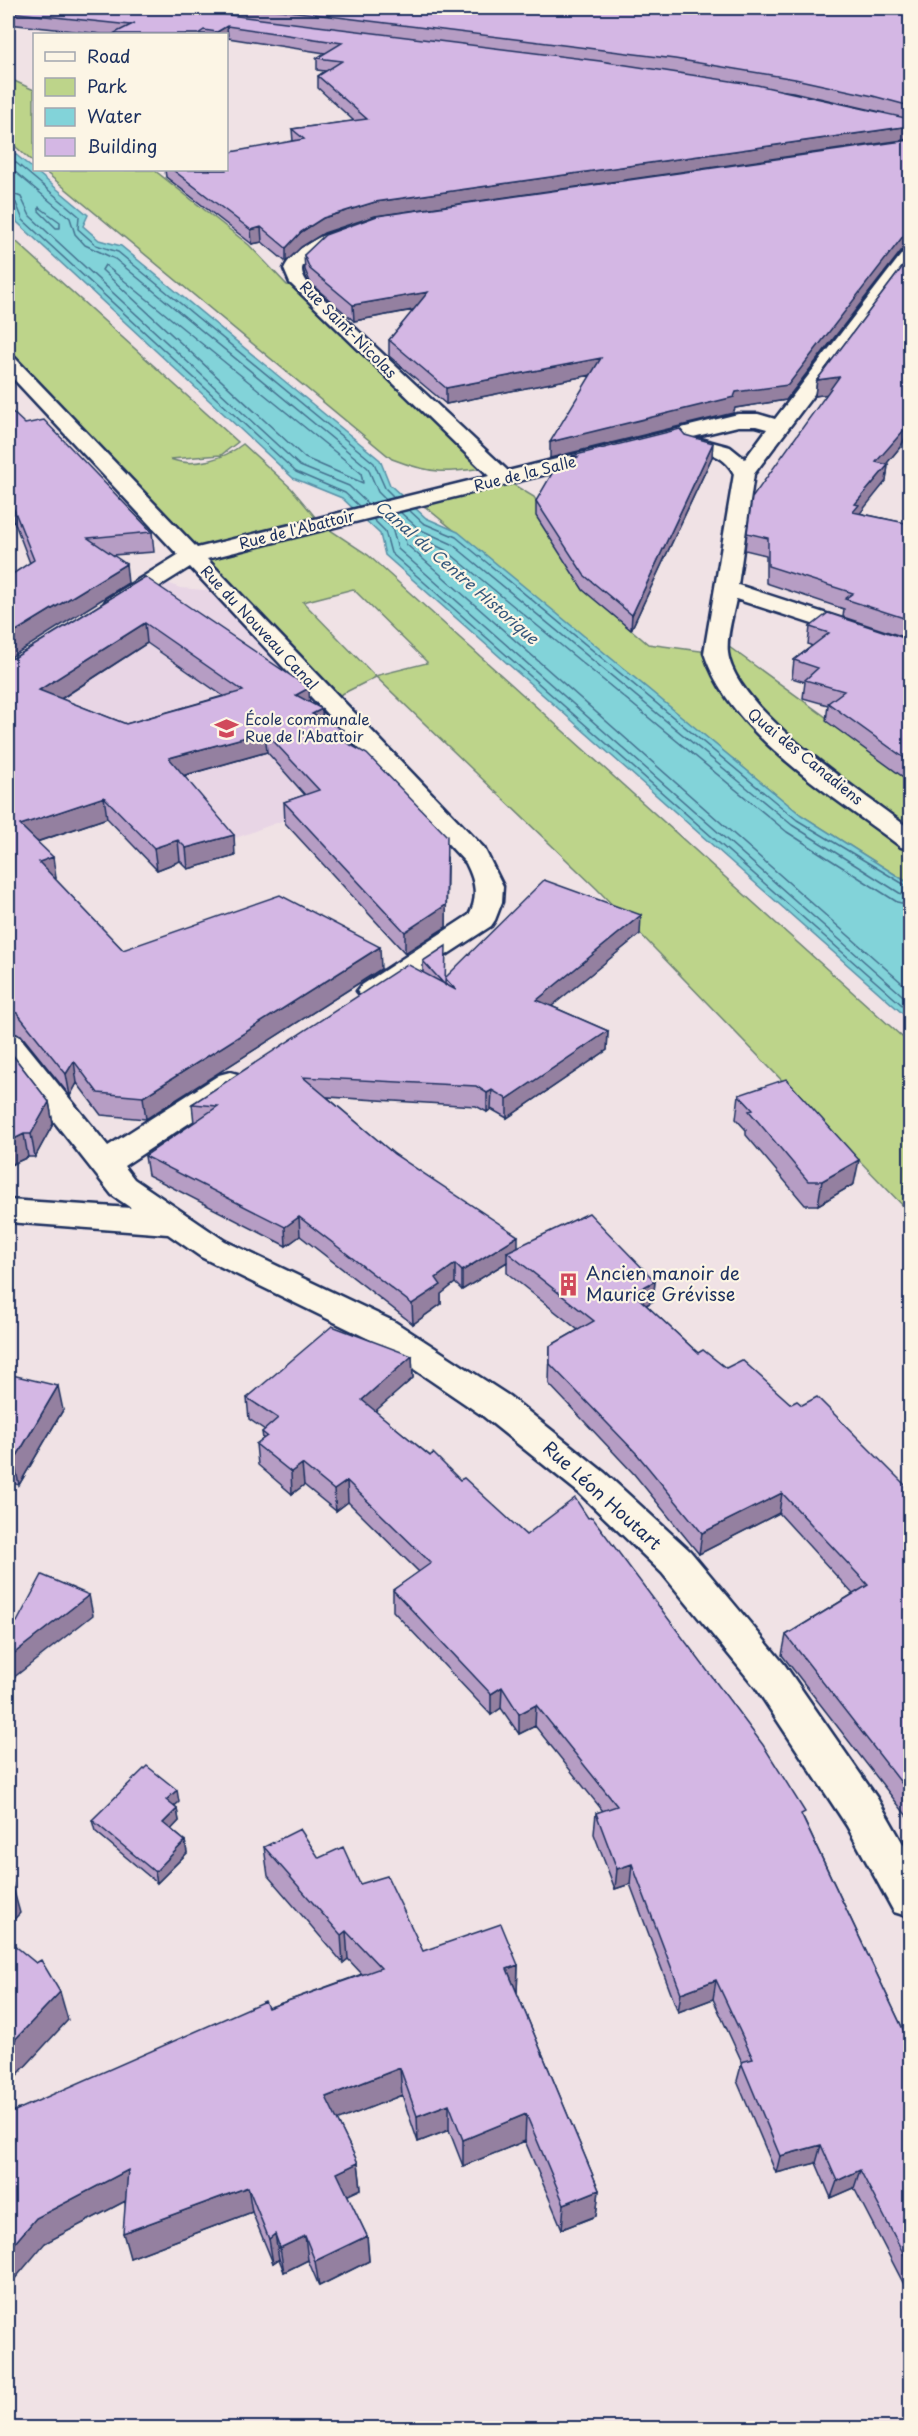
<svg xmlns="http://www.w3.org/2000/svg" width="918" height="2436" font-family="'Playpen Sans',sans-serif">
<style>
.built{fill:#e8d5e5}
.green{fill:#bdd48a;stroke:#6c8274;stroke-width:1.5;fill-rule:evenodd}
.water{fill:#82d3d9;stroke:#5991a8;stroke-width:1.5}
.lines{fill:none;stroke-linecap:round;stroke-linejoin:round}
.shore{stroke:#44718f;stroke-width:1.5}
.minor-casing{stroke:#1b2f5e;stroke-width:5}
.minor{fill:#fcf5e5;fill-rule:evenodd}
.wall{fill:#b69dc4;stroke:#1b2f5e;stroke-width:1.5;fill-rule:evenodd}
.shaded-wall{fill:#9480a0;stroke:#1b2f5e;stroke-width:1.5}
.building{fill:#d4b7e4;stroke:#1b2f5e;stroke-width:1.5;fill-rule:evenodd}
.labels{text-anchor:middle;stroke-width:4.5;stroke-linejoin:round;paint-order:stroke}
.far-street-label{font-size:15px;fill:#1b2f5e;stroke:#fcf5e5}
.far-poi-label{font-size:15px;fill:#1b2f5e;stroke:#fcf5e5;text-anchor:start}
.far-water-label{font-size:16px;font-style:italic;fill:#35587d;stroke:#fcf5e5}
.poi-label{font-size:18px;fill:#1b2f5e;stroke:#fcf5e5;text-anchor:start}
.street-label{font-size:18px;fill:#1b2f5e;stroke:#fcf5e5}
</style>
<rect width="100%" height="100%" fill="#f0e2e5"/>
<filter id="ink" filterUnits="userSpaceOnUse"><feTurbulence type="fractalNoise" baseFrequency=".0167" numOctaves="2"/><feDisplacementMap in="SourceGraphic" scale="12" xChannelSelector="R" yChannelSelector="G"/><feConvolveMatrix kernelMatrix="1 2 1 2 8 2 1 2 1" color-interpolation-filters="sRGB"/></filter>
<g filter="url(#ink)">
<path class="built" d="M156,578L180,588L217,591L401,777L195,853L8,671Z"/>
<path class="green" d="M8,78L34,90V163L8,140Z
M43,170H154L249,245L287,285L301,287L490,467C448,473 433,475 392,459Z
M8,234L238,442L221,455L170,459C194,468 224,459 243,444L291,488L321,524L368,555L910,1044V1213L597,889L376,677L328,701L8,362ZM353,589L427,662V663L375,676L303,602Z
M504,479L534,497L588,593L648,644L715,653L718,639L910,778V884L801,815L417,500Z"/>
<path class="water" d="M8,148L88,215L83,226L99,240L121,246L380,460L390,485L426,518L458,532L801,815L910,884V1020L385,555L380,534L342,498L293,478L17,222L15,211L8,204Z"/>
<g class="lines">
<path class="shore" d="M8,156L79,216L78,229L96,245L118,252L374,463L385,488L395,498
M8,166L70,218L75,234L85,245L115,259L368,468L378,492L386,500
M8,192L21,197L30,216L300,466L349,486L368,504
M8,199L16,203L23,220L296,472L345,493L359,506
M39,207L60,222V228H56L39,211Z
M105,265L361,473L363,483L305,458L102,270Z
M409,510L423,523L456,537L797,820L910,888
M400,512L419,529L452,544L792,825L901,894L910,896
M381,517L392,528L398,549L910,1002
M373,519L385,531L391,553L910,1012
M910,905L897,902L787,832L447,551L407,531L404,532L406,544L910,990"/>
<defs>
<path id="minor" d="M343,229L351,234L349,238C338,242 302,257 302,270C302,275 306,280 308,284L508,471L738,414H758L775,419L904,251L910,250V266L754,474L738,585L910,641V656L736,599C733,615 726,637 728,653C735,710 866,795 910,829V849L901,847C834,796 731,736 704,653L734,474C724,453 704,452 684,447L681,443L683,440L207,559L484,848L503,886L502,902L495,920L491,926L382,997L372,1000L362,997L357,991L362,985L469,915C479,896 475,881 466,863L190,567L123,609H107L104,604L107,599L178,555L8,373V356L15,358L197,548L489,476L290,283L284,269C293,248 322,234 343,229ZM738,426H756L767,429L745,459L730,447L693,437Z
M8,1033L19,1036L108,1146L219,1075L230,1072L241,1075L245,1082L241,1089L124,1166L134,1179L225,1241L395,1322L509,1396L605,1473L690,1551L784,1664L877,1798L910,1856V1917L894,1912L847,1826L756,1688L662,1573L579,1493L483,1416L371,1340L201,1257L168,1234L8,1222V1200L131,1208L112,1195L8,1063Z"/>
</defs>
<use href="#minor" class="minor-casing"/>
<use href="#minor" class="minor"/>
</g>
<path class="wall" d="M8,8H910V139L375,216L324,233L301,247L286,262L262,242L252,244L166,177L165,170H226L293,141L292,129L354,121L318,88V76L325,71L317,70V58L325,53L228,38L226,34H102L8,24ZM777,90L793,92L885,113Z
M902,250L786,400L735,408L733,413L550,458L591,375L446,404L389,356V340L414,310L354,321L311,284L305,270L304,255Z
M910,257V428L901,446L886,464L888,465L886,481L859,513L910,524V639L843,617L844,609L766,583V555L745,550L747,533L827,394L815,396L817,380Z
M25,424L152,532L154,552L113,555L128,583L30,563L14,521L8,523Z
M685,435L712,457L631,630L583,590L536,516V501L572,460V456Z
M145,577L310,702L322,709L323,720L343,730V741L447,857L446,927L405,953L285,823L284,802L305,795L267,752L183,776L235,856L188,869L180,861L157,870L107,818L37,842L56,878L55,879L123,950L381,969L146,1119L101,1115L77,1083L70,1096L21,1035L8,1032V659L14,658ZM147,643L223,696L126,724L61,699Z
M810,627L910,640V782L826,721L828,705L803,698L805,682L792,678L794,660L812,646L808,644Z
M640,934L551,1006L608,1031L607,1050L507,1118L491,1109L487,1112L476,1106L327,1097L394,1154L518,1247L655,1281L653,1301L646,1305L698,1353L791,1404L910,1490V1820L782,1655L786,1635L853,1594L779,1513L699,1554L634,1474L549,1384L550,1346L578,1330L507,1273V1262L462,1290L455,1283L441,1294V1304L413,1324L300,1236L286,1246L148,1175L145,1156L194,1123L192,1104L423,973V961L446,978Z
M8,1049L49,1102L53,1124L35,1157H28L8,1166Z
M739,1095L854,1184L818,1205H805L746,1135V1130L736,1119Z
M412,1356L413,1378L375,1411L460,1480L526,1535L588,1518L804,1820L910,2044V2043V2296L854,2188L831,2198L816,2163L776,2173L737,2081L742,2062L713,1999L678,2012L630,1884L615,1889L594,1834L596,1813L603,1811L535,1726L519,1734L501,1708L491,1715L393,1611V1590L419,1572L348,1502L336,1511L304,1485L292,1494L258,1465L256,1444L263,1439L262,1432L265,1430L249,1419L247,1398Z
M8,1374L63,1410L19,1485L8,1482Z
M179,1802L174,1806L177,1809L179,1821L171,1829L185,1841L187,1853L157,1883L95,1831L92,1820Z
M264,1847L319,1858L360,1884L423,1951L518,1965L517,1993L599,2190L596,2216L562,2229L525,2141L463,2166L449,2130L418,2142L402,2095L337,2120L358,2163L361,2189L347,2195L367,2236L369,2261L319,2286L308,2260L284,2272L279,2259L273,2263L252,2212L130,2258L125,2201L45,2243L8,2114L268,2008L362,1974L348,1959L343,1963L268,1876Z"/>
<path class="shaded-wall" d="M227,26L228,38L226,39V34H217V32Z
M910,126V139L375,216L324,233L301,247L286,262V248L301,232L323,218L375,202Z
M261,227L262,242L252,244L251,230Z
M910,234V248L902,250L786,400L735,408L733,413L550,458V442L736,392L904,235Z
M428,292V307L354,321L353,305Z
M601,358V373L446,404V388Z
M839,377L837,393L815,396L817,380Z
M910,416V428L901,446L874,479L876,462Z
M713,443L712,457L631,630L632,615Z
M888,465L886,481L858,516L853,512L855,504Z
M11,502L14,521L8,523V503Z
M126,564L128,583L8,659V636Z
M145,623L147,643L42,711L39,690Z
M309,688L310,708L296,695Z
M322,709L323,729L312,714Z
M343,730L344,751L333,735Z
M265,732L267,752L171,779L169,758Z
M104,797L107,818L24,846L20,825Z
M234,835L235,856L188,869L186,848Z
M178,840L180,861L157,870L154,848Z
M53,857L56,878L43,883L39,862Z
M447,857L446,927L405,953V932Z
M641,915L640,934L536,1019L537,1000Z
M380,947L381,969L146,1119L143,1097Z
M608,1031L607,1050L507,1118V1099Z
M74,1061L77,1083L70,1096L66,1074Z
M492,1090L491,1109L487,1112V1093Z
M49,1102L53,1124L35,1157L31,1134Z
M24,1134L28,1157L8,1166V1142Z
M859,1160L854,1184L818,1205L822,1181Z
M299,1217L300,1236L286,1246L285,1227Z
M518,1236V1255L507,1252V1262L462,1290V1271Z
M455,1264V1283L441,1294V1304L413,1324L412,1304L436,1278Z
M655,1281L653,1301L631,1314L633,1293Z
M412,1356L413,1378L363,1422L362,1400Z
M58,1386L63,1410L19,1485L14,1461Z
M302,1464L304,1485L292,1494L291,1472Z
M347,1481L348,1502L336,1511L334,1490Z
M782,1493L779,1513L699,1554L702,1533Z
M89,1595L93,1615L8,1682V1658Z
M502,1687L501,1708L491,1715V1694Z
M536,1705L535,1726L519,1734V1714Z
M177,1790L179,1802L168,1812L166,1800Z
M177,1809L179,1821L166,1835L163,1823Z
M185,1841L187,1853L157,1883L155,1872Z
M632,1864L630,1884L615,1889L617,1869Z
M12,1884L20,1913L8,1926V1888Z
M346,1931L348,1959L343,1963L341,1935Z
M518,1965L517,1993L507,1969Z
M716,1980L713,1999L678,2012L681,1993Z
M60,1992L68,2020L8,2085V2047Z
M400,2068L402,2095L329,2124L326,2097Z
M449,2104V2130L418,2142L417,2116Z
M526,2114L525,2141L463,2166V2140Z
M821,2145L816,2163L776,2173L780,2156Z
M358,2163L361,2189L340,2199L337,2173Z
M128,2170L135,2196L45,2243L8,2287V2251L36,2218Z
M860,2170L854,2188L831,2198L837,2181Z
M248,2187L252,2212L130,2258L123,2233Z
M599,2190L596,2216L562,2229L564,2204Z
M275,2234L279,2259L273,2263L269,2239Z
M305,2236L308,2260L284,2272L280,2248Z
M367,2236L369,2261L319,2286L315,2261Z"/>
<path class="building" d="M8,8H173L600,61L757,85L910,119V126L375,202L323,218L301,232L286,248L261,227L251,230L173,170H226V153L304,139L292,129L367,119L318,76L342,61L317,58L342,43L227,26L217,32L204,30L198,34H113L135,23L130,25L8,12Z
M265,8H910V106L873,96L795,79L675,59Z
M910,140V234L904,235L788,385L736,392L734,397L550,442L601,358L446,388L389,340L428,292L353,305L310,269L304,255L325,235L377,216Z
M910,257V416L904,430L876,462L888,465L855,504L859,505L853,512L910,524V620L845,599L853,593L768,566V538L747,533L752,498L839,377L817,380Z
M8,408L25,424L44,420L152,532L88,538L126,564L8,636V577L34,560L11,502L8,503Z
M680,429L685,435L713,443L632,615L584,575L536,501L554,470L578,457L572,456Z
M145,577L309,688L296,695L322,709L312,714L343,730L333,735L367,754L447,836L446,905L405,932L284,802L319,790L265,732L169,758L234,835L186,848L178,840L154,848L104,797L20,825L53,857L39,862L123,950L280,895L380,947L143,1097L98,1093L74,1061L66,1074L17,1013L8,1011V659L14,658ZM145,623L243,691L126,724L39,690Z
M828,613L910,640V762L828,703L844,691L805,680L818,668L794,660L829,633L810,627Z
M544,880L641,915L537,1000L608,1031L507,1099L492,1090L487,1093L476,1086L303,1077L394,1154L518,1236L462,1271L455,1264L436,1278L441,1285L412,1304L299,1217L285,1227L145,1156L218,1106L192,1104L407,964L456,990L445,978Z
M446,946L445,985L423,961Z
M8,1049L49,1102L31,1134H24L8,1142Z
M786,1079L859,1160L822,1181H808L749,1111L753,1110L739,1095Z
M589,1213L655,1281L633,1293L698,1353L703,1350L726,1368L742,1360L791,1404L797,1401L802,1405L817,1397L910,1490V1794L786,1635L868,1585L782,1493L702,1533L636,1453L550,1364V1346L594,1321L507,1252Z
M332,1326L412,1356L362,1400L430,1456L433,1453L460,1480L464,1478L526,1535L575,1498L588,1518L592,1517L763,1745L805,1812L801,1814L910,2044V2043V2266L860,2170L837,2181L821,2145L780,2156L741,2062L753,2059L716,1980L681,1993L632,1864L617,1869L596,1813L617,1806L536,1705L519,1714L502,1687L491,1694L393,1590L431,1563L347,1481L334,1490L302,1464L291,1472L256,1444L267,1436L262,1432L278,1418L247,1398Z
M8,1374L58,1386L14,1461L8,1459Z
M42,1575L89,1595L8,1658V1620L17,1622Z
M147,1766L177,1790L166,1800L177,1809L163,1823L185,1841L155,1872L92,1820Z
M300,1829L319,1858L343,1847L360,1884L387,1876L423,1951L501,1924L518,1965L507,1969L599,2190L564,2204L526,2114L463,2140L449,2104L417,2116L400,2068L326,2097L358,2163L337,2173L367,2236L315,2261L305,2236L280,2248L275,2234L269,2239L248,2187L123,2233L128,2170L36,2218L8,2251V2114L265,2001L268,2008L381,1968L346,1931L341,1935L264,1847Z
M8,1880L12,1884L8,1888Z
M8,1940L36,1963L41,1960L60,1992L8,2047Z"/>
</g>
<defs>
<symbol id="school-bare" viewBox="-9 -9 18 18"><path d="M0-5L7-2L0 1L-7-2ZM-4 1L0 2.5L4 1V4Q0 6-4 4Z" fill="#d1495b" stroke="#fcf5e5" stroke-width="2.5" paint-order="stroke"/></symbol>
<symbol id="building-bare" viewBox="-9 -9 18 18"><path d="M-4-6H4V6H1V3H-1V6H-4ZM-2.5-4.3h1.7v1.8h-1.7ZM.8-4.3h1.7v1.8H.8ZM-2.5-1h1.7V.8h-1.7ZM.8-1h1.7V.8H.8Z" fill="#d1495b" stroke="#fcf5e5" stroke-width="2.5" paint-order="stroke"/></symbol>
</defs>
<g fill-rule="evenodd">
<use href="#school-bare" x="210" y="712" width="33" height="33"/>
<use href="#building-bare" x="552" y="1268" width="33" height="33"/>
</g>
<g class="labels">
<g class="far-street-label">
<text transform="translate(348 330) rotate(45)" y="5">Rue Saint-Nicolas</text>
<text transform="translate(525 474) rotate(-14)" y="5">Rue de la Salle</text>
<text transform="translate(297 530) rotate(-14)" y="5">Rue de l'Abattoir</text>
<text transform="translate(259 628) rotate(47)" y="5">Rue du Nouveau Canal</text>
<text transform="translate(805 757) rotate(39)" y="5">Quai des Canadiens</text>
</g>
<g class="far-poi-label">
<text x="245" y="725">École communale<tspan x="245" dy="17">Rue de l'Abattoir</tspan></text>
</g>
<g class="far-water-label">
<text transform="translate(457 572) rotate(41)" y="6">Canal du Centre Historique</text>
</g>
<g class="poi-label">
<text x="586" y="1280">Ancien manoir de<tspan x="586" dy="21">Maurice Grévisse</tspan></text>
</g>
<g class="street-label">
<text transform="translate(602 1496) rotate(42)" y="6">Rue Léon Houtart</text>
</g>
</g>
<rect width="918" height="2436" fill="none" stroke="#fcf5e5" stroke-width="30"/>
<rect x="15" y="15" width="888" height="2406" fill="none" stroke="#1b2f5e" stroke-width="2" filter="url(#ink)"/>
<rect x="33" y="33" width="195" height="138" fill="#fcf5e5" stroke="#a2a6af" stroke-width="1.5"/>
<rect x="45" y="52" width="30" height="9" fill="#fcf5e5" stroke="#a2a6af" stroke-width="1.5"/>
<text x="87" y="63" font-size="18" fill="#1b2f5e">Road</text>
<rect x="45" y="78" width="30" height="18" fill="#bdd48a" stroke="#a2a6af" stroke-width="1.5"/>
<text x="87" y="93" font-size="18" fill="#1b2f5e">Park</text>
<rect x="45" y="108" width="30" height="18" fill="#82d3d9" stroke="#a2a6af" stroke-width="1.5"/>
<text x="87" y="123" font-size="18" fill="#1b2f5e">Water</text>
<rect x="45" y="138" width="30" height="18" fill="#d4b7e4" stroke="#a2a6af" stroke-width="1.5"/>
<text x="87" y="153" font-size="18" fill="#1b2f5e">Building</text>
</svg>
